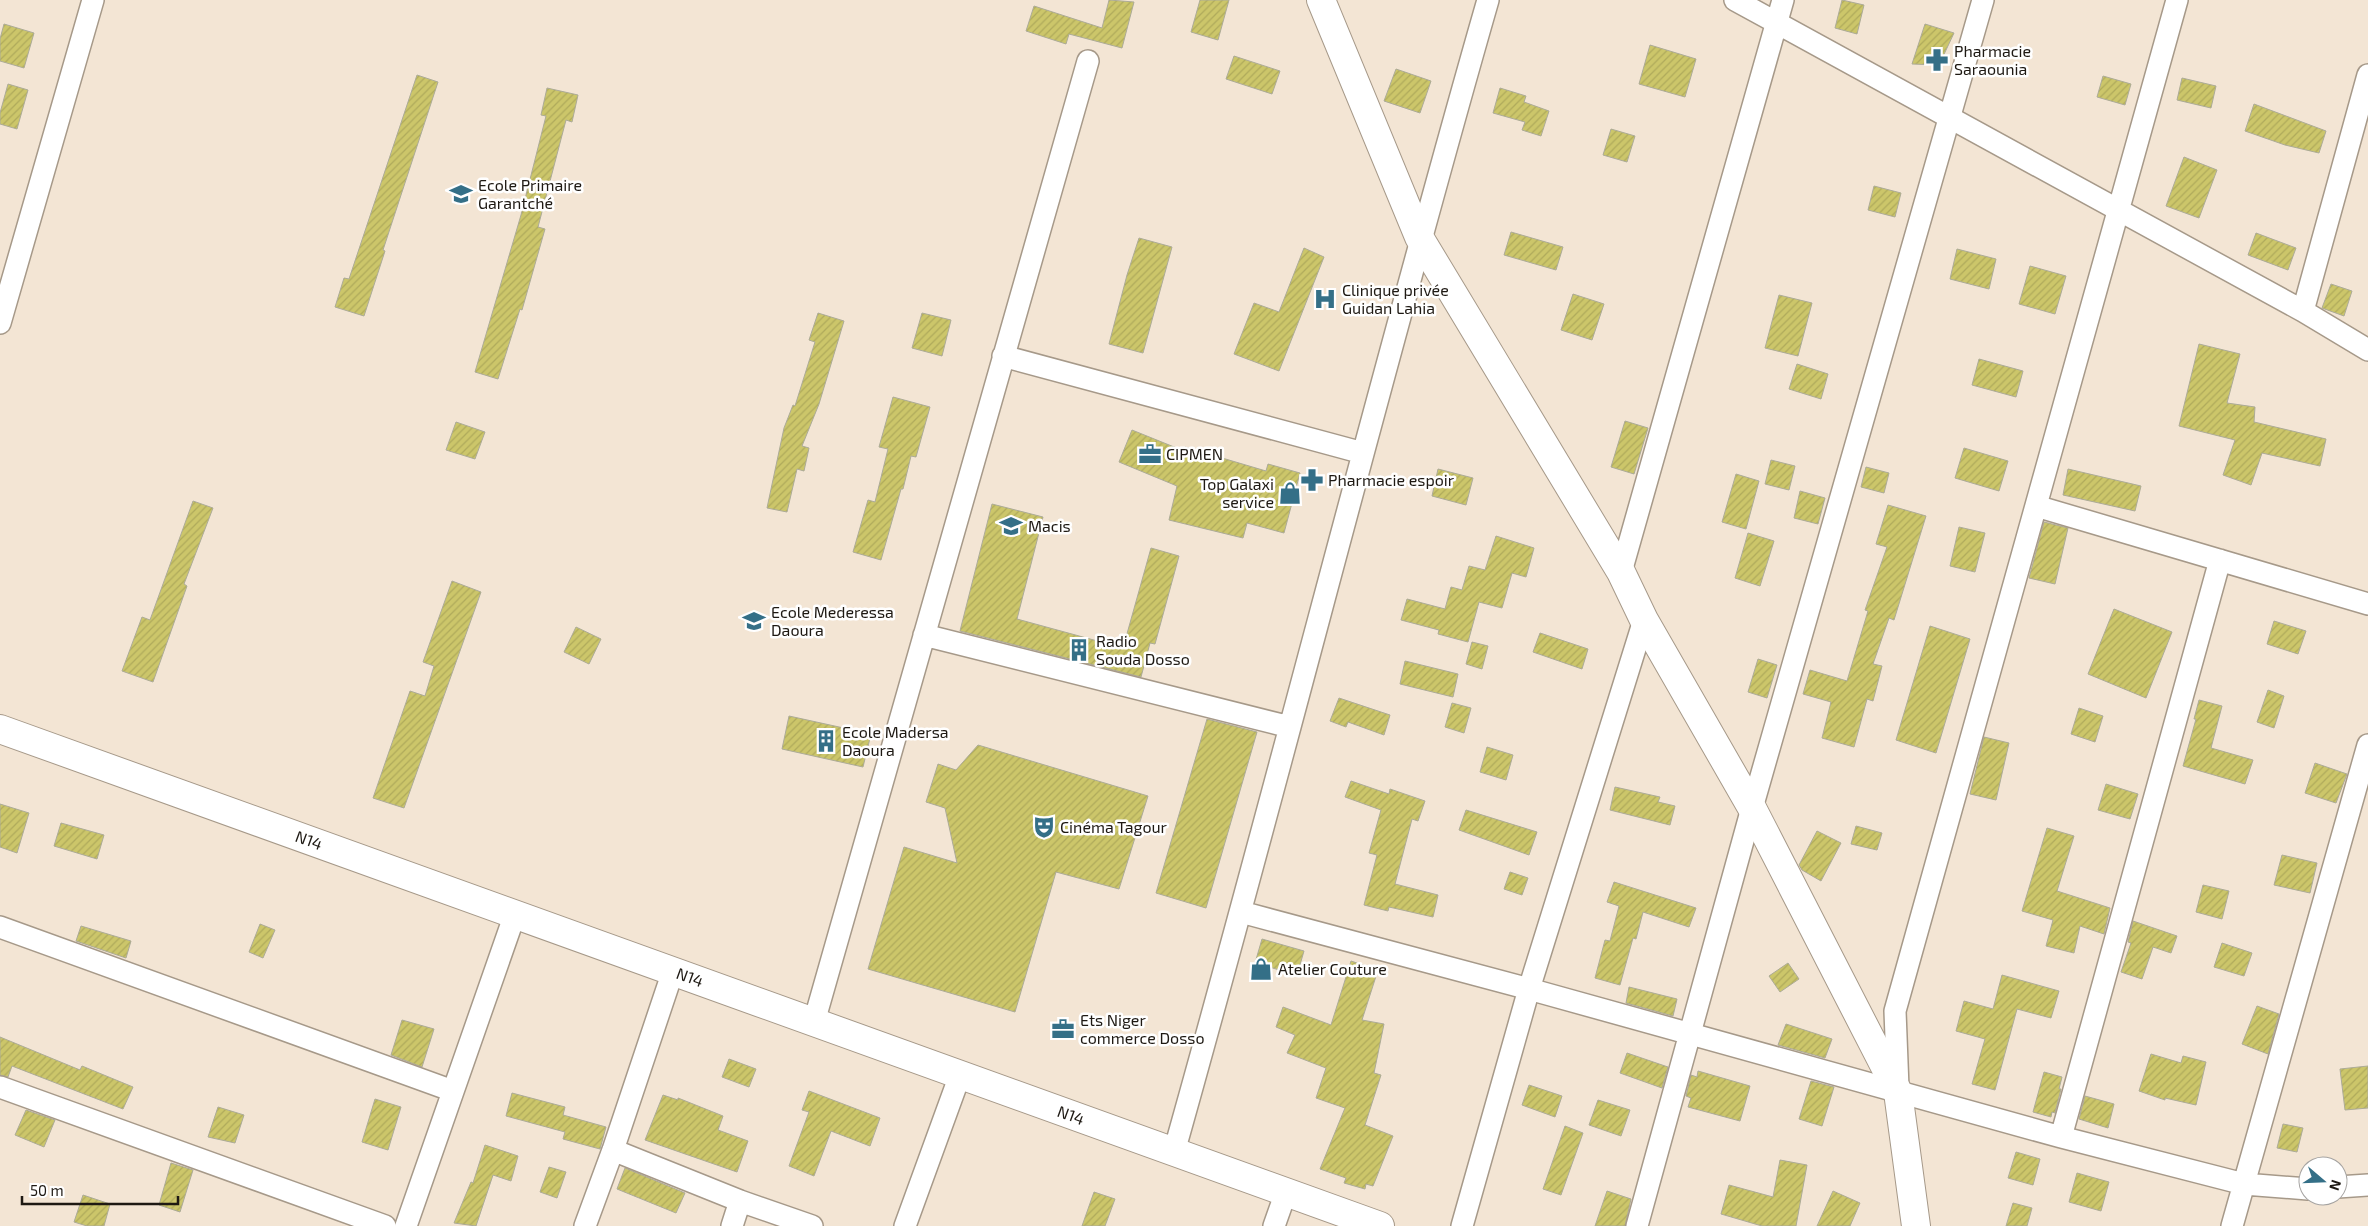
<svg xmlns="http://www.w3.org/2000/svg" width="2368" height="1226" font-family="'Exo 2',sans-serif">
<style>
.building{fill:url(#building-hatch);stroke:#acab97}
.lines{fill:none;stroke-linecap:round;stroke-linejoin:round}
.street-casing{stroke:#a69989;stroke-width:24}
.secondary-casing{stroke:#a69989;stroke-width:30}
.primary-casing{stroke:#a69989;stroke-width:30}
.street{stroke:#fff;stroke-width:21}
.secondary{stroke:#fff;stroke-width:28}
.primary{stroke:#fff;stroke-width:28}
.labels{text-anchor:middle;stroke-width:5;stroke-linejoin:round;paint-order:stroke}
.poi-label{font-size:16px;fill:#1e1913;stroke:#fff;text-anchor:start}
.street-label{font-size:16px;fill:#1e1913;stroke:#fff}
</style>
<defs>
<pattern id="building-hatch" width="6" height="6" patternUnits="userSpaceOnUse" patternTransform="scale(1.25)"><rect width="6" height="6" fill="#ccc66a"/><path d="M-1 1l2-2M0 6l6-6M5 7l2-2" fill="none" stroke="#afaa5b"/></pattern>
</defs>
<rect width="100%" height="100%" fill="#f3e5d4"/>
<path class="building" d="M1109,0L1134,2L1122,48L1069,34L1066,44L1026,31L1034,6L1102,28Z
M1200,0H1229L1218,40L1191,32Z
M1842,0L1864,5L1857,34L1835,28Z
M4,24L34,33L24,68L0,61V39Z
M1925,24L1954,33L1939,65L1912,64Z
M1650,45L1696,59L1685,97L1639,84Z
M1234,56L1280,71L1272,94L1226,79Z
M1396,69L1431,81L1420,113L1384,101Z
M417,75L438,82L383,250L385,251L364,316L335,307L344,278L349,279Z
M2103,76L2131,84L2125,105L2097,97Z
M2182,78L2216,86L2211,108L2177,100Z
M8,84L28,90L17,129L0,124V113Z
M547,88L578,95L572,122L566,120L538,227L545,229L522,310L520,309L498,379L475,372L521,215L546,116L541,115Z
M1500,88L1526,96L1524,102L1549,111L1541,136L1522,130L1525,122L1493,113Z
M2254,104L2326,131L2319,153L2285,145L2245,131Z
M1611,129L1635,136L1627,162L1603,155Z
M2184,157L2217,170L2199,218L2166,206Z
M1874,186L1901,193L1895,217L1868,210Z
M1511,232L1563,247L1556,270L1504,255Z
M2256,233L2296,248L2288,270L2248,255Z
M1139,238L1172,247L1143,353L1109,344L1127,275Z
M1304,248L1324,257L1279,371L1234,354L1254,303L1279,312Z
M1957,249L1996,259L1989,289L1950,279Z
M2030,266L2066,276L2055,314L2019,304Z
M2331,284L2352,291L2344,316L2322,308Z
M1573,294L1604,304L1592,340L1561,330Z
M1779,295L1812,303L1798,356L1765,348Z
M818,313L844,321L819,404L802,446L809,448L804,471L797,469L787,512L767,508L784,428L793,405L795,406L815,342L809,340Z
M922,313L951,320L942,356L912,348Z
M2199,344L2240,354L2227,403L2255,407L2254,422L2326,439L2320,466L2262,453L2251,485L2223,475L2235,440L2179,426Z
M1979,359L2023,371L2016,397L1972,385Z
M1797,364L1828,374L1821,399L1789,389Z
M893,397L930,407L916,457L911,456L903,489H901L881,560L853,552L868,500L875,502L888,449L879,447Z
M1625,421L1648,428L1634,474L1611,467Z
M456,422L485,432L475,459L446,450Z
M1132,430L1184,451L1185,447L1266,471L1268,464L1300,473L1284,533L1247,523L1243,538L1169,520L1177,486L1119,462Z
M1964,448L2008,461L1999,491L1955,478Z
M1771,460L1795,466L1789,490L1765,484Z
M1866,467L1889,473L1884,493L1861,487Z
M1438,469L1473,478L1466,505L1432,496Z
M2068,469L2141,486L2135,511L2063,495Z
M1736,474L1759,481L1746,529L1722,522Z
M1800,491L1825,498L1818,524L1794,518Z
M193,501L213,508L184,584L187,586L153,682L122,671L142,617L150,620Z
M992,504L1043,517L1017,619L1123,648L1151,548L1179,556L1155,644L1150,643L1141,677L960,631Z
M1888,505L1926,516L1894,620L1889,618L1873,664L1882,666L1873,701L1867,699L1854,747L1822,738L1831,702L1803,694L1810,670L1847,681L1868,611L1865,610L1887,547L1876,544Z
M2044,522L2068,528L2055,584L2029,578Z
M1959,527L1985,533L1975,572L1950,566Z
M1748,533L1774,541L1760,586L1735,578Z
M1496,536L1534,548L1526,577L1512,573L1502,608L1479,602L1468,642L1438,634L1439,630L1401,620L1407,599L1445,609L1451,587L1462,590L1469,566L1485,570Z
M452,581L481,592L404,808L373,798L410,691L425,696L434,666L423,662Z
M2114,609L2172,632L2146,698L2088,674Z
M2274,621L2306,631L2298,654L2267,644Z
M1930,626L1970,639L1936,753L1896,740Z
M576,627L601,639L589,664L564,652Z
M1540,633L1588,649L1582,669L1533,652Z
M1472,642L1488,646L1482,669L1466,664Z
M1758,659L1777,665L1767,698L1748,692Z
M1405,661L1458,674L1453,697L1400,684Z
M2268,690L2284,696L2274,728L2257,722Z
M1339,698L1390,715L1384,735L1348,722L1346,727L1330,721Z
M2199,700L2222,706L2211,748L2253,760L2245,784L2183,766L2196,719H2194Z
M1452,703L1471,708L1464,733L1445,727Z
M2079,708L2103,716L2095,742L2071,734Z
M789,716L871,734L863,767L782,749Z
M1207,719L1257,732L1206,908L1156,893Z
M1984,737L2009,743L1996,800L1970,794Z
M978,745L1148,796L1119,889L1056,872L1015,1012L868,969L904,847L957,863L945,808L926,802L938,764L956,770Z
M1487,747L1513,755L1506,780L1480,772Z
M2315,763L2347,774L2336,803L2305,793Z
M1351,781L1389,794L1390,789L1425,801L1418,821L1412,819L1395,884L1438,895L1433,917L1389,907L1388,911L1364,905L1377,855L1369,853L1381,810L1345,797Z
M2106,784L2138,794L2130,819L2098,810Z
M1615,787L1660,797L1658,802L1675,806L1670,825L1610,810Z
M0,804L29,813L17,853L0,847Z
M1466,810L1537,832L1529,855L1459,830Z
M61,823L104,835L97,859L54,846Z
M1856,826L1882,833L1877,850L1851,844Z
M2047,828L2074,836L2057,891L2110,908L2104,934L2080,926L2074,953L2046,946L2053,920L2022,911Z
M1817,831L1841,843L1821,881L1802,870L1799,865Z
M2282,855L2317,863L2310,893L2274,885Z
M1510,872L1528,878L1522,895L1504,889Z
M1614,882L1696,908L1689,927L1643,912L1636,939L1633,938L1620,985L1595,978L1605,940L1610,941L1619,906L1607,902Z
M2203,885L2229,891L2222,919L2196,912Z
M2133,921L2177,936L2171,953L2153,947L2142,979L2121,972L2131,943L2128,942Z
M260,924L275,930L263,958L249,952Z
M81,926L131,941L126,958L76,941Z
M1262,939L1304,951L1297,975L1255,963Z
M2222,943L2252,953L2244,976L2214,967Z
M1351,961L1378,970L1362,1020L1384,1024L1374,1073L1381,1075L1365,1125L1393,1136L1373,1186L1366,1184L1365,1189L1344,1183L1346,1178L1320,1169L1345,1108L1316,1098L1326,1068L1287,1053L1295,1035L1276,1027L1283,1007L1331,1025Z
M1788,963L1799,979L1780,992L1769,976Z
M2002,975L2059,991L2051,1018L2017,1009L1995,1090L1972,1084L1985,1039L1956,1031L1964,1001L1993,1009Z
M1629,987L1677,999L1673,1016L1626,1003Z
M2257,1006L2279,1014L2268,1054L2242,1044Z
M402,1020L434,1029L422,1067L391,1055Z
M1786,1024L1832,1039L1825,1058L1778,1045Z
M0,1037L80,1070L82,1066L133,1087L123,1109L12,1066L8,1077L0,1075Z
M1627,1053L1668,1067L1662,1088L1620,1073Z
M2151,1054L2181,1063L2183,1056L2206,1062L2196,1105L2165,1098V1100L2139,1091Z
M729,1059L756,1069L749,1087L722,1077Z
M2368,1066V1108L2345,1110L2340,1069Z
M1698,1071L1750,1086L1740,1121L1688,1107L1691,1098L1686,1096L1691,1075L1697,1077Z
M2044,1072L2062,1077L2059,1089H2061L2055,1113L2052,1112L2051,1117L2033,1112Z
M1811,1081L1834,1087L1822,1126L1799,1119Z
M1529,1085L1562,1096L1555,1117L1522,1105Z
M809,1091L880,1118L870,1146L831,1131L814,1176L789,1166L809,1112L802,1110Z
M512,1093L565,1107L563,1115L606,1127L600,1149L563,1139L565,1132L506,1116Z
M663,1095L678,1100V1098L723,1116L718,1130L748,1141L737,1172L645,1140Z
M2085,1096L2114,1104L2108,1128L2079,1119Z
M375,1099L401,1107L388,1150L362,1142Z
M1598,1100L1630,1110L1621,1136L1589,1125Z
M218,1107L244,1115L235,1143L208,1137Z
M26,1110L55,1120L44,1147L15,1135Z
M2283,1124L2303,1128L2297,1152L2277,1148Z
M1565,1126L1583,1133L1561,1195L1543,1189Z
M485,1145L518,1156L511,1181L493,1175L476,1226L454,1223L471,1182L473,1183Z
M2016,1152L2040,1159L2033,1185L2008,1178Z
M1780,1160L1807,1165L1796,1226H1762L1721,1214L1729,1185L1773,1197Z
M171,1163L193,1170L180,1212L159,1205Z
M549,1167L566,1172L557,1198L540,1192Z
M625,1168L685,1193L676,1213L617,1189Z
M2077,1173L2109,1182L2101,1211L2069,1202Z
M1607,1191L1631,1199L1625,1226H1595Z
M1833,1191L1860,1203L1850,1226H1817Z
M1094,1192L1115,1199L1105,1226H1082Z
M83,1195L110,1204L104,1226H87L74,1222Z
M2013,1203L2032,1208L2027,1226H2006Z"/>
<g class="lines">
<defs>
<path id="street" d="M1735,0L2303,311L2368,350
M2303,311L2368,75
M0,323L93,0
M1003,356L1363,453
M2036,506L2368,604
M1621,572L1783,0
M924,635L1290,727
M1241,912L1529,989L2061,1137L2244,1184L2308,1189
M0,927L453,1091
M814,1022L1088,61
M0,1087L385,1226
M1898,1088L1895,1011L2177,0
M2061,1137L2220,560
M613,1150L740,1201L812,1226
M1174,1152C1282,769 1378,383 1488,0
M2338,1187L2368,1185
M406,1226L515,914
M585,1226L613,1150L673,971
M732,1226L740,1201
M905,1226L960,1075
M1274,1226L1286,1192
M1462,1226L1529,989L1644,620
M1637,1226L1752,808L1983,0
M2232,1226L2368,745"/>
<path id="secondary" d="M1321,0L1419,237L1621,572L1644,620L1752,808L1898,1092L1916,1226"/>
<path id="primary" d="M0,729L1380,1226"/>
</defs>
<use href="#street" class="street-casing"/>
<use href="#secondary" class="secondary-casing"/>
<use href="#primary" class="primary-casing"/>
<use href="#street" class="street"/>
<use href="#secondary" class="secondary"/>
<use href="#primary" class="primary"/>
</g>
<defs>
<symbol id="pharmacy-bare" viewBox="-9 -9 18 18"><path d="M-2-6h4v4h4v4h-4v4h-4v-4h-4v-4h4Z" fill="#346f87" stroke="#fff" stroke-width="2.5" paint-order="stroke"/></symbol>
<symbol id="school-bare" viewBox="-9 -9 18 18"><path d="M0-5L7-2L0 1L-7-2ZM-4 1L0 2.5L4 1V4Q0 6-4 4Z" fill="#346f87" stroke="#fff" stroke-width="2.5" paint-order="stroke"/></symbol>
<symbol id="hospital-bare" viewBox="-9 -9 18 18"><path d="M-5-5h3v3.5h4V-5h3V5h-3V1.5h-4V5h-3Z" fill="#346f87" stroke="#fff" stroke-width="2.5" paint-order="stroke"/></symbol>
<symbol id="office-bare" viewBox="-9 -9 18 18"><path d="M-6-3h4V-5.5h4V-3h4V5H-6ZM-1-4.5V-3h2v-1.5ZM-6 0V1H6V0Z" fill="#346f87" stroke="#fff" stroke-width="2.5" paint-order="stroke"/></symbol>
<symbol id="shop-bare" viewBox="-9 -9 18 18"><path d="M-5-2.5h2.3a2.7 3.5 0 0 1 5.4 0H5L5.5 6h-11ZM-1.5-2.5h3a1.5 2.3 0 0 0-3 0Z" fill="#346f87" stroke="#fff" stroke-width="2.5" paint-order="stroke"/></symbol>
<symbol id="building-bare" viewBox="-9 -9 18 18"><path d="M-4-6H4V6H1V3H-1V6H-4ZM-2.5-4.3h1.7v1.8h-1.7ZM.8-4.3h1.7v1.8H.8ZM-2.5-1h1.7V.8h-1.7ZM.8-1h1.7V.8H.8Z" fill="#346f87" stroke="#fff" stroke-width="2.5" paint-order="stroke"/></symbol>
<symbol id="theatre-bare" viewBox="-9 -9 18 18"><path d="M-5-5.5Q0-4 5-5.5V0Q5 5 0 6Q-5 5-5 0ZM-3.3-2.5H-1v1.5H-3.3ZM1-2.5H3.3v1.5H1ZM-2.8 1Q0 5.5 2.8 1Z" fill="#346f87" stroke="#fff" stroke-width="2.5" paint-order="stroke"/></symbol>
</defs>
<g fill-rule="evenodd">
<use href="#pharmacy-bare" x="1921" y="44" width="32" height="32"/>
<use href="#school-bare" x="445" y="178" width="32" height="32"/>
<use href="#hospital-bare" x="1309" y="283" width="32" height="32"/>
<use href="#office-bare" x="1134" y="438" width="32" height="32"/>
<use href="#pharmacy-bare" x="1296" y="464" width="32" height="32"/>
<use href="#shop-bare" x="1274" y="477" width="32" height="32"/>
<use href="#school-bare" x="995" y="510" width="32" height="32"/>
<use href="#school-bare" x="738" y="605" width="32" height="32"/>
<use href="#building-bare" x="1063" y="634" width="32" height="32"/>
<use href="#building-bare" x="810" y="725" width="32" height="32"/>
<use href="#theatre-bare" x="1028" y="811" width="32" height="32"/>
<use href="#shop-bare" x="1245" y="953" width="32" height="32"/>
<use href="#office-bare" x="1047" y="1013" width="32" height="32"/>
</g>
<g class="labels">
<g class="poi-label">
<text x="1954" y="57">Pharmacie<tspan x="1954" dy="18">Saraounia</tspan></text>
<text x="478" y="191">Ecole Primaire<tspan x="478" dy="18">Garantché</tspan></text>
<text x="1342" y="296">Clinique privée<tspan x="1342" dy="18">Guidan Lahia</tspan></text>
<text x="1166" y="460">CIPMEN</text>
<text x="1328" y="486">Pharmacie espoir</text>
<text x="1274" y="490" text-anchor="end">Top Galaxi<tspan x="1274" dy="18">service</tspan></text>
<text x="1028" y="532">Macis</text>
<text x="771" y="618">Ecole Mederessa<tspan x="771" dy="18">Daoura</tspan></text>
<text x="1096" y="647">Radio<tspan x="1096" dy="18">Souda Dosso</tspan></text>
<text x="842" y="738">Ecole Madersa<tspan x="842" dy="18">Daoura</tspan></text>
<text x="1060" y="833">Cinéma Tagour</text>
<text x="1278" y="975">Atelier Couture</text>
<text x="1080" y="1026">Ets Niger<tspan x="1080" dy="18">commerce Dosso</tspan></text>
</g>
<g class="street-label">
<text transform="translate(309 840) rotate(20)" y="6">N14</text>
<text transform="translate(690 977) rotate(20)" y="6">N14</text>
<text transform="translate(1071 1115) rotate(20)" y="6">N14</text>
</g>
</g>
<g transform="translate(2323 1181) rotate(109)"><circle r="24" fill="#ffffff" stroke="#a5a3a1"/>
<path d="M0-4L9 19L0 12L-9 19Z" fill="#346f87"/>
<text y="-8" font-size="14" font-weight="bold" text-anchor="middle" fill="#1e1913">N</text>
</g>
<path d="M22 1196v8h156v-8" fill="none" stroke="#1e1913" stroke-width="2.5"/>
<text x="30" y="1196" font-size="15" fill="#1e1913" stroke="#ffffff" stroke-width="4" paint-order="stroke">50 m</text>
</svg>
